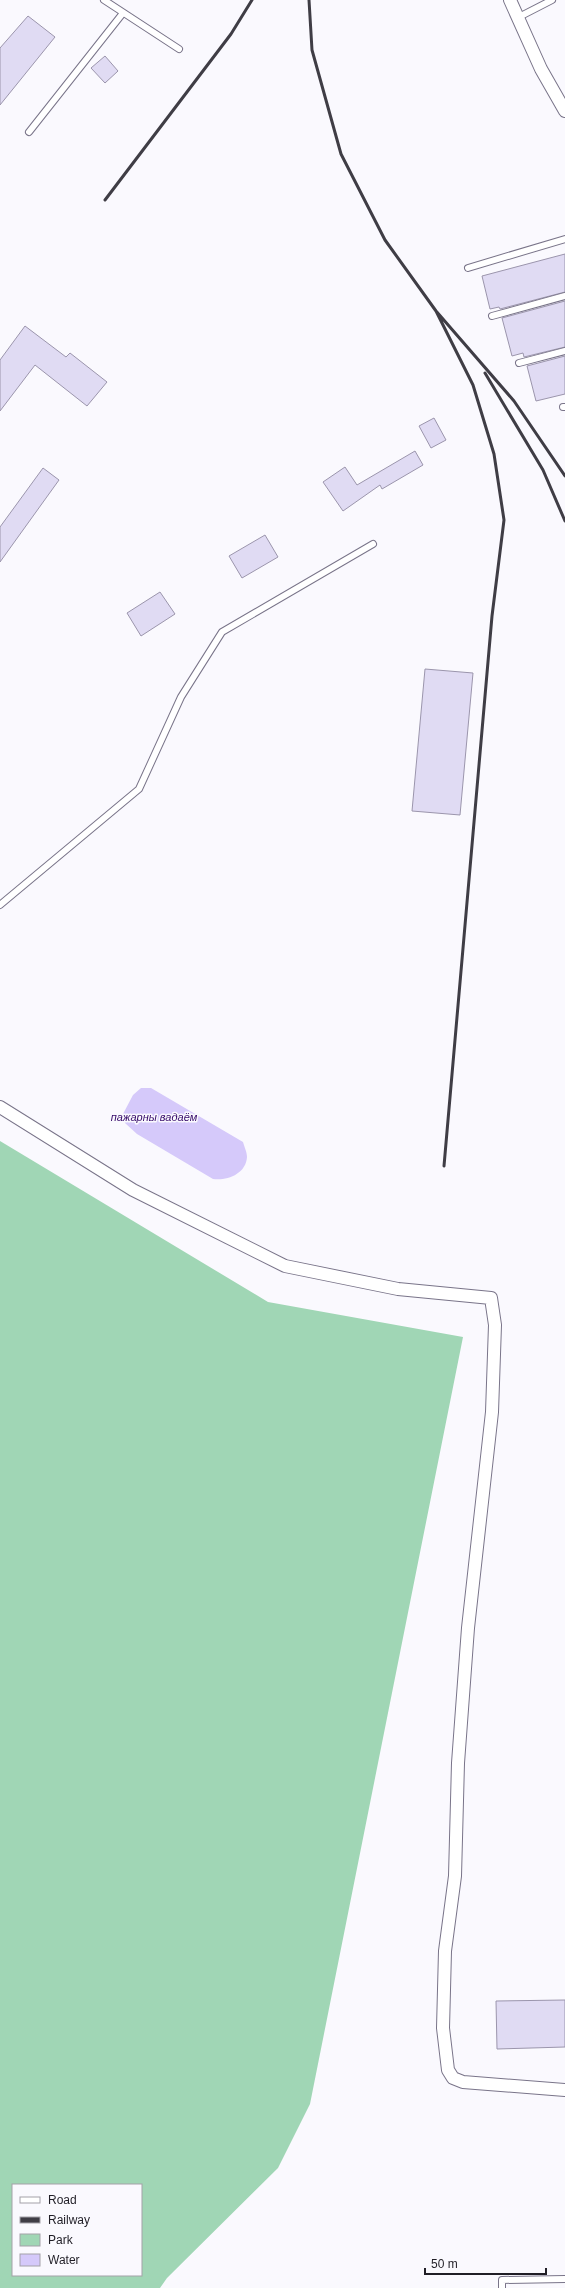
<svg xmlns="http://www.w3.org/2000/svg" width="565" height="2288" font-family="Arial,sans-serif">
<style>
.green{fill:#a0d6b5;fill-rule:evenodd}
.water{fill:#d5c9fa}
.building{fill:#e0dbf3;stroke:#9b95ac}
.lines{fill:none;stroke-linecap:round;stroke-linejoin:round}
.service-casing{stroke:#797489;stroke-width:8}
.minor-casing{stroke:#797489;stroke-width:14}
.service{stroke:#fff;stroke-width:6}
.minor{stroke:#fff;stroke-width:12}
.rail{stroke:#3f3d45;stroke-width:3}
.labels{text-anchor:middle;stroke-width:3;stroke-linejoin:round;paint-order:stroke}
.water-label{font-size:11px;font-style:italic;fill:#340868;stroke:#faf9fe}
</style>
<rect width="100%" height="100%" fill="#faf9fe"/>
<path class="green" d="M0,1141L268,1302L463,1337L310,2104L278,2168L167,2278L160,2288H0ZM13,2185H141V2275H13Z"/>
<path class="water" d="M141,1088H151L243,1142C244,1146 247,1152 247,1157C246,1174 227,1181 213,1179L137,1134L125,1123L123,1114L133,1095Z"/>
<path class="building" d="M28,16L55,37L0,105V48Z
M105,56L118,71L105,83L91,68Z
M565,254V292L500,309L499,307L490,309L482,276Z
M565,301V347L524,357L523,353L512,356L502,318Z
M25,326L66,357L70,353L107,382L87,406L35,365L0,411V360Z
M565,356V394L536,401L527,366Z
M434,418L446,440L431,448L419,426Z
M415,451L423,465L382,489L380,485L343,511L323,482L345,467L357,485Z
M43,468L59,480L0,562V527Z
M265,535L278,557L242,578L229,556Z
M160,592L175,614L141,636L127,613Z
M425,669L473,673L460,815L412,811Z
M565,2000V2047L497,2049L496,2001Z"/>
<g class="lines">
<defs>
<path id="service" d="M104,0L179,49
M517,18L552,0
M29,132L123,13
M468,268L565,239
M492,316L565,296
M519,363L565,351
M563,407H565
M0,905L139,789L181,697L222,632L373,544
M502,2288V2280L565,2279"/>
<path id="minor" d="M510,0L541,69L565,111
M0,1107L133,1190L285,1266L398,1289L491,1298L495,1325L492,1412L468,1628L458,1763L455,1876L445,1951L443,2028L448,2070L453,2078L463,2082L565,2090"/>
</defs>
<use href="#service" class="service-casing"/>
<use href="#minor" class="minor-casing"/>
<use href="#service" class="service"/>
<use href="#minor" class="minor"/>
<path class="rail" d="M309,0L312,50L341,154L385,240L436,311L514,401L565,476
M105,200L231,34L252,0
M436,311L473,385L494,454L504,520L492,616L444,1166
M485,373L543,470L565,521"/>
</g>
<g class="labels">
<g class="water-label">
<text x="154" y="1121">пажарны вадаём</text>
</g>
</g>
<rect x="12" y="2184" width="130" height="92" fill="#faf9fe" stroke="#a3a1a8"/>
<rect x="20" y="2197" width="20" height="6" fill="#ffffff" stroke="#a3a1a8"/>
<text x="48" y="2204" font-size="12" fill="#201e26">Road</text>
<rect x="20" y="2217" width="20" height="6" fill="#3f3d45" stroke="#a3a1a8"/>
<text x="48" y="2224" font-size="12" fill="#201e26">Railway</text>
<rect x="20" y="2234" width="20" height="12" fill="#a0d6b5" stroke="#a3a1a8"/>
<text x="48" y="2244" font-size="12" fill="#201e26">Park</text>
<rect x="20" y="2254" width="20" height="12" fill="#d5c9fa" stroke="#a3a1a8"/>
<text x="48" y="2264" font-size="12" fill="#201e26">Water</text>
<path d="M425 2268v6h121v-6" fill="none" stroke="#201e26" stroke-width="2"/>
<text x="431" y="2268" font-size="12" fill="#201e26" stroke="#faf9fe" stroke-width="3" paint-order="stroke">50 m</text>
</svg>
